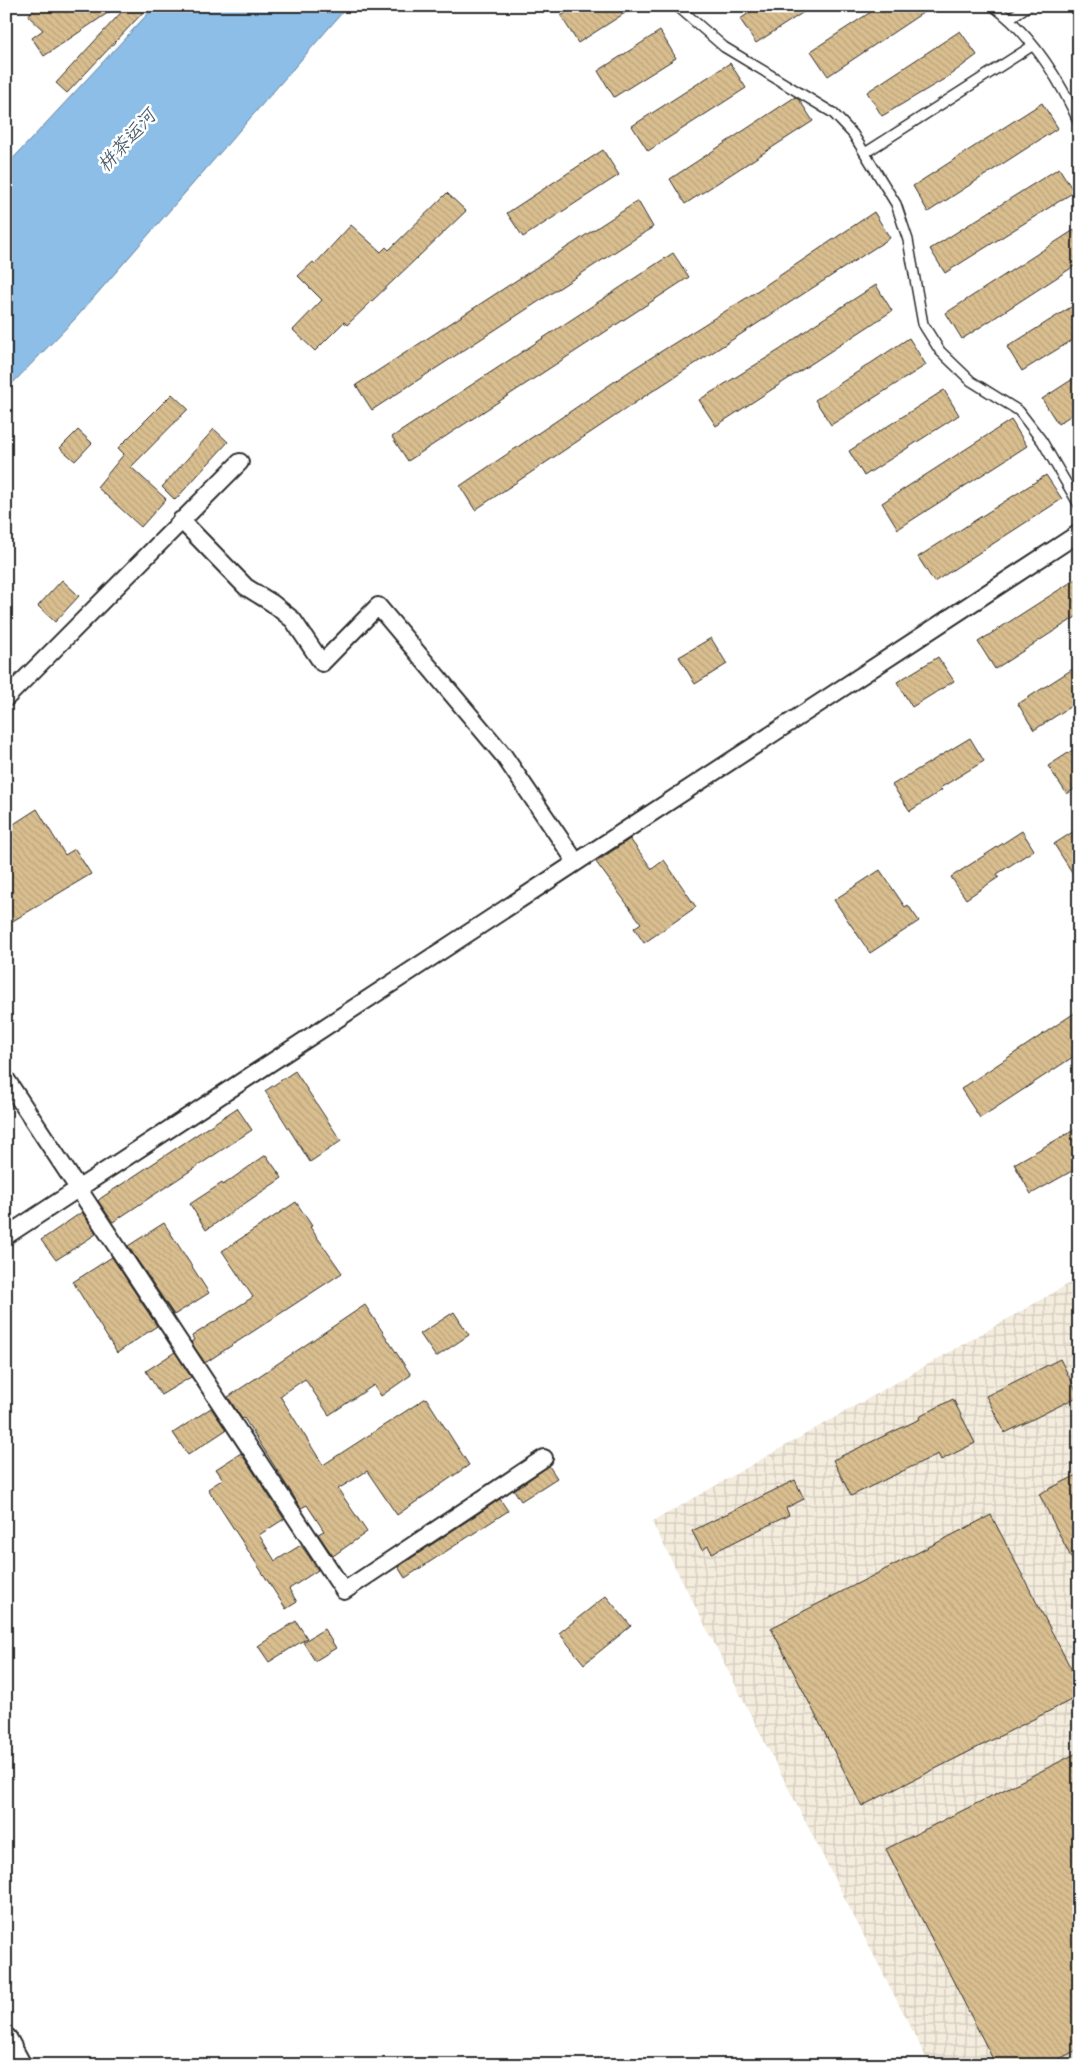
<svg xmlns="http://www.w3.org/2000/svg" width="1085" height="2071" font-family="'Architects Daughter','LXGW WenKai TC',sans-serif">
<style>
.industrial{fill:url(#industrial-grid)}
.water{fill:#8cbee8;stroke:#65839c}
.building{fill:url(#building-back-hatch);stroke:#2b2b2b}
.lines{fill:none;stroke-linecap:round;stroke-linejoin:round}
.service-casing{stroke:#2b2b2b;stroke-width:12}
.minor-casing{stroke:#2b2b2b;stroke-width:20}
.tertiary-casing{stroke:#2b2b2b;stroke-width:25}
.service{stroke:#fff;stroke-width:9}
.minor{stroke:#fff;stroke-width:16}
.tertiary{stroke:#fff;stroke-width:21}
.labels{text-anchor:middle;stroke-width:5;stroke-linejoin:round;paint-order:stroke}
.water-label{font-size:19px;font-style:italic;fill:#4d5e6d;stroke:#fff}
</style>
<defs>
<pattern id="industrial-grid" width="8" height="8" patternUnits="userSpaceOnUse" patternTransform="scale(1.25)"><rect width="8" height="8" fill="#f4ecdd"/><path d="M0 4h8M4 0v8" fill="none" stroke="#d1cbbe"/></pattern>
<pattern id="building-back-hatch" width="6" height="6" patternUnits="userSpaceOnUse" patternTransform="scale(1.25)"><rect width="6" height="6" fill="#d9be8f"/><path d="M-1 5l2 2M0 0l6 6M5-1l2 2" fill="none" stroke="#baa37c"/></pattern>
</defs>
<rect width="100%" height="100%" fill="#fff"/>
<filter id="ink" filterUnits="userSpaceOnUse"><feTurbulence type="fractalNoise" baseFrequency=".02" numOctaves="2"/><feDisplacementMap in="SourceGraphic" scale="10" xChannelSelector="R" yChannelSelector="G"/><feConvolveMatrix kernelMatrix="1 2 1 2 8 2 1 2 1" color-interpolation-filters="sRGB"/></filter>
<g filter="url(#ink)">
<path class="industrial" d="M1079,1278V2065H930L652,1522Z"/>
<path class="water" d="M155,6H348L75,319L6,390V166Z"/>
<path class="building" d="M36,6H118L44,56L32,38L43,30L28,16Z
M127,6H149L67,93L56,83Z
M577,6H636L578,43L561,16Z
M760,6H813L756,43L740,19Z
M880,6H933L828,76L811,51Z
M660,31L676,58L614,97L598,71Z
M960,31L977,55L946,78L882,116L867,92Z
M730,63L746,88L648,151L632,126Z
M795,97L800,101L813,121L685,204L670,179Z
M1042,103L1058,128L928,212L913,186Z
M603,150L619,175L523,237L507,213Z
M1059,168L1074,192L945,273L930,249Z
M447,193L466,211L347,325L344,322L315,351L293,330L322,300L298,276L313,262L315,264L351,225L381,252L386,247L389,250Z
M638,201L653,227L372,410L356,385Z
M874,212L890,238L645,396L475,510L460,486L633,369L748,297Z
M1074,230L1079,238V263L962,339L946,313Z
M673,253L689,277L408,461L392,437Z
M876,285L892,311L716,426L699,400L781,349L812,326Z
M1079,302V336L1022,371L1007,347Z
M909,338L926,365L831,425L815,400Z
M1079,375V410L1058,424L1042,399Z
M944,390L959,415L864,476L849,451Z
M172,394L188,409L131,467L166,499L141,527L97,487L124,454L118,448Z
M1011,420L1027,446L898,529L882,503Z
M214,429L228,442L175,500L162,487Z
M78,430L92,443L75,461L60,448Z
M1046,475L1062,499L934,582L918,557Z
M1079,577V615L995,669L978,642Z
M62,580L79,596L55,622L38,606Z
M711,638L727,664L695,684L679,657Z
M938,657L954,681L912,707L897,682Z
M1079,665V701L1034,730L1018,704Z
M970,738L984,761L940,788L942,790L910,811L892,785Z
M1079,746V786L1067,794L1048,766Z
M37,809L65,855L75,849L91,874L6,925V829Z
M1079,828V883L1054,844Z
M1022,831L1034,850L997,874L999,877L966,899L951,877Z
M630,839L652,869L664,860L696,907L644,943L634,928L641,923L596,862Z
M880,870L905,907L908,905L919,921L870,953L834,900Z
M1079,1010V1053L980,1118L961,1089Z
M295,1071L341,1141L310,1162L265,1091Z
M237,1108L252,1130L113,1222L98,1201L101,1198Z
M1079,1127V1167L1031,1194L1014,1164Z
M266,1155L282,1178L206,1230L190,1204L222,1183L223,1185Z
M296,1202L312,1226L310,1227L342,1273L205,1363L191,1342L194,1340L192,1336L253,1297L222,1251Z
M82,1212L96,1234L56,1260L41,1240Z
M164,1223L209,1293L174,1315L128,1246Z
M112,1257L157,1326L117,1353L73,1282Z
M365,1305L411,1375L381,1396L374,1385L329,1415L305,1379L280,1396L323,1465L426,1398L469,1465L397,1515L367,1471L338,1489L367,1532L333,1556L318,1534L324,1531L307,1505L301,1508L244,1418L242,1419L228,1397Z
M454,1312L469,1335L436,1357L420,1334Z
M175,1352L191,1377L161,1395L146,1371Z
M1060,1359L1079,1396L1005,1433L986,1396Z
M953,1399L975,1443L941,1460L938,1454L851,1496L833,1460L920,1419L919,1417Z
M211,1408L226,1430L188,1455L173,1433Z
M241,1453L284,1519L259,1535L275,1561L301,1545L318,1570L289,1589L297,1602L286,1609L208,1489L223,1479L216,1469Z
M549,1466L557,1478L521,1501L514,1490Z
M1079,1474V1573L1039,1494Z
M795,1480L804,1499L786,1508L789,1515L712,1553L708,1546L702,1550L692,1531Z
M500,1499L508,1511L405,1578L398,1567Z
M991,1515L1079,1684V1696L862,1806L771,1628Z
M606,1596L631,1626L584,1664L559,1633Z
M296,1621L307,1638L269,1662L258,1646Z
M324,1629L336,1648L315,1661L303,1642Z
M1079,1752V2049L1047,2065H996L886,1849Z"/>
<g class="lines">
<defs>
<path id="service" d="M677,6L724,47L833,113L853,134L896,204L908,240L923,324L940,351L971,381L1019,411L1042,441L1079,505
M993,6C1032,35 1060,80 1079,123
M1010,18L1028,6
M865,153L1032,46"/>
<path id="minor" d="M181,520L246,587L272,603L293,620L322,663L378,606L504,756L576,862
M6,698L240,462
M6,1079L344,1591L544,1458
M6,1236L1079,533"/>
<path id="tertiary" d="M6,2039L20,2065"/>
</defs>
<use href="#service" class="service-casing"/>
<use href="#minor" class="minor-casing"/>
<use href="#tertiary" class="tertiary-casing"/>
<use href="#service" class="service"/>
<use href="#minor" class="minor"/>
<use href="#tertiary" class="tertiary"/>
</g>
</g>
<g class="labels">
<g class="water-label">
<text transform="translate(126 140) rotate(-48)" y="7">栟茶运河</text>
</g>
</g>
<rect width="1085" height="2071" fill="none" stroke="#fff" stroke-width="25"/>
<rect x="12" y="12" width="1060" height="2046" fill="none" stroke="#2b2b2b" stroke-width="2" filter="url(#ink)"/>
</svg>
